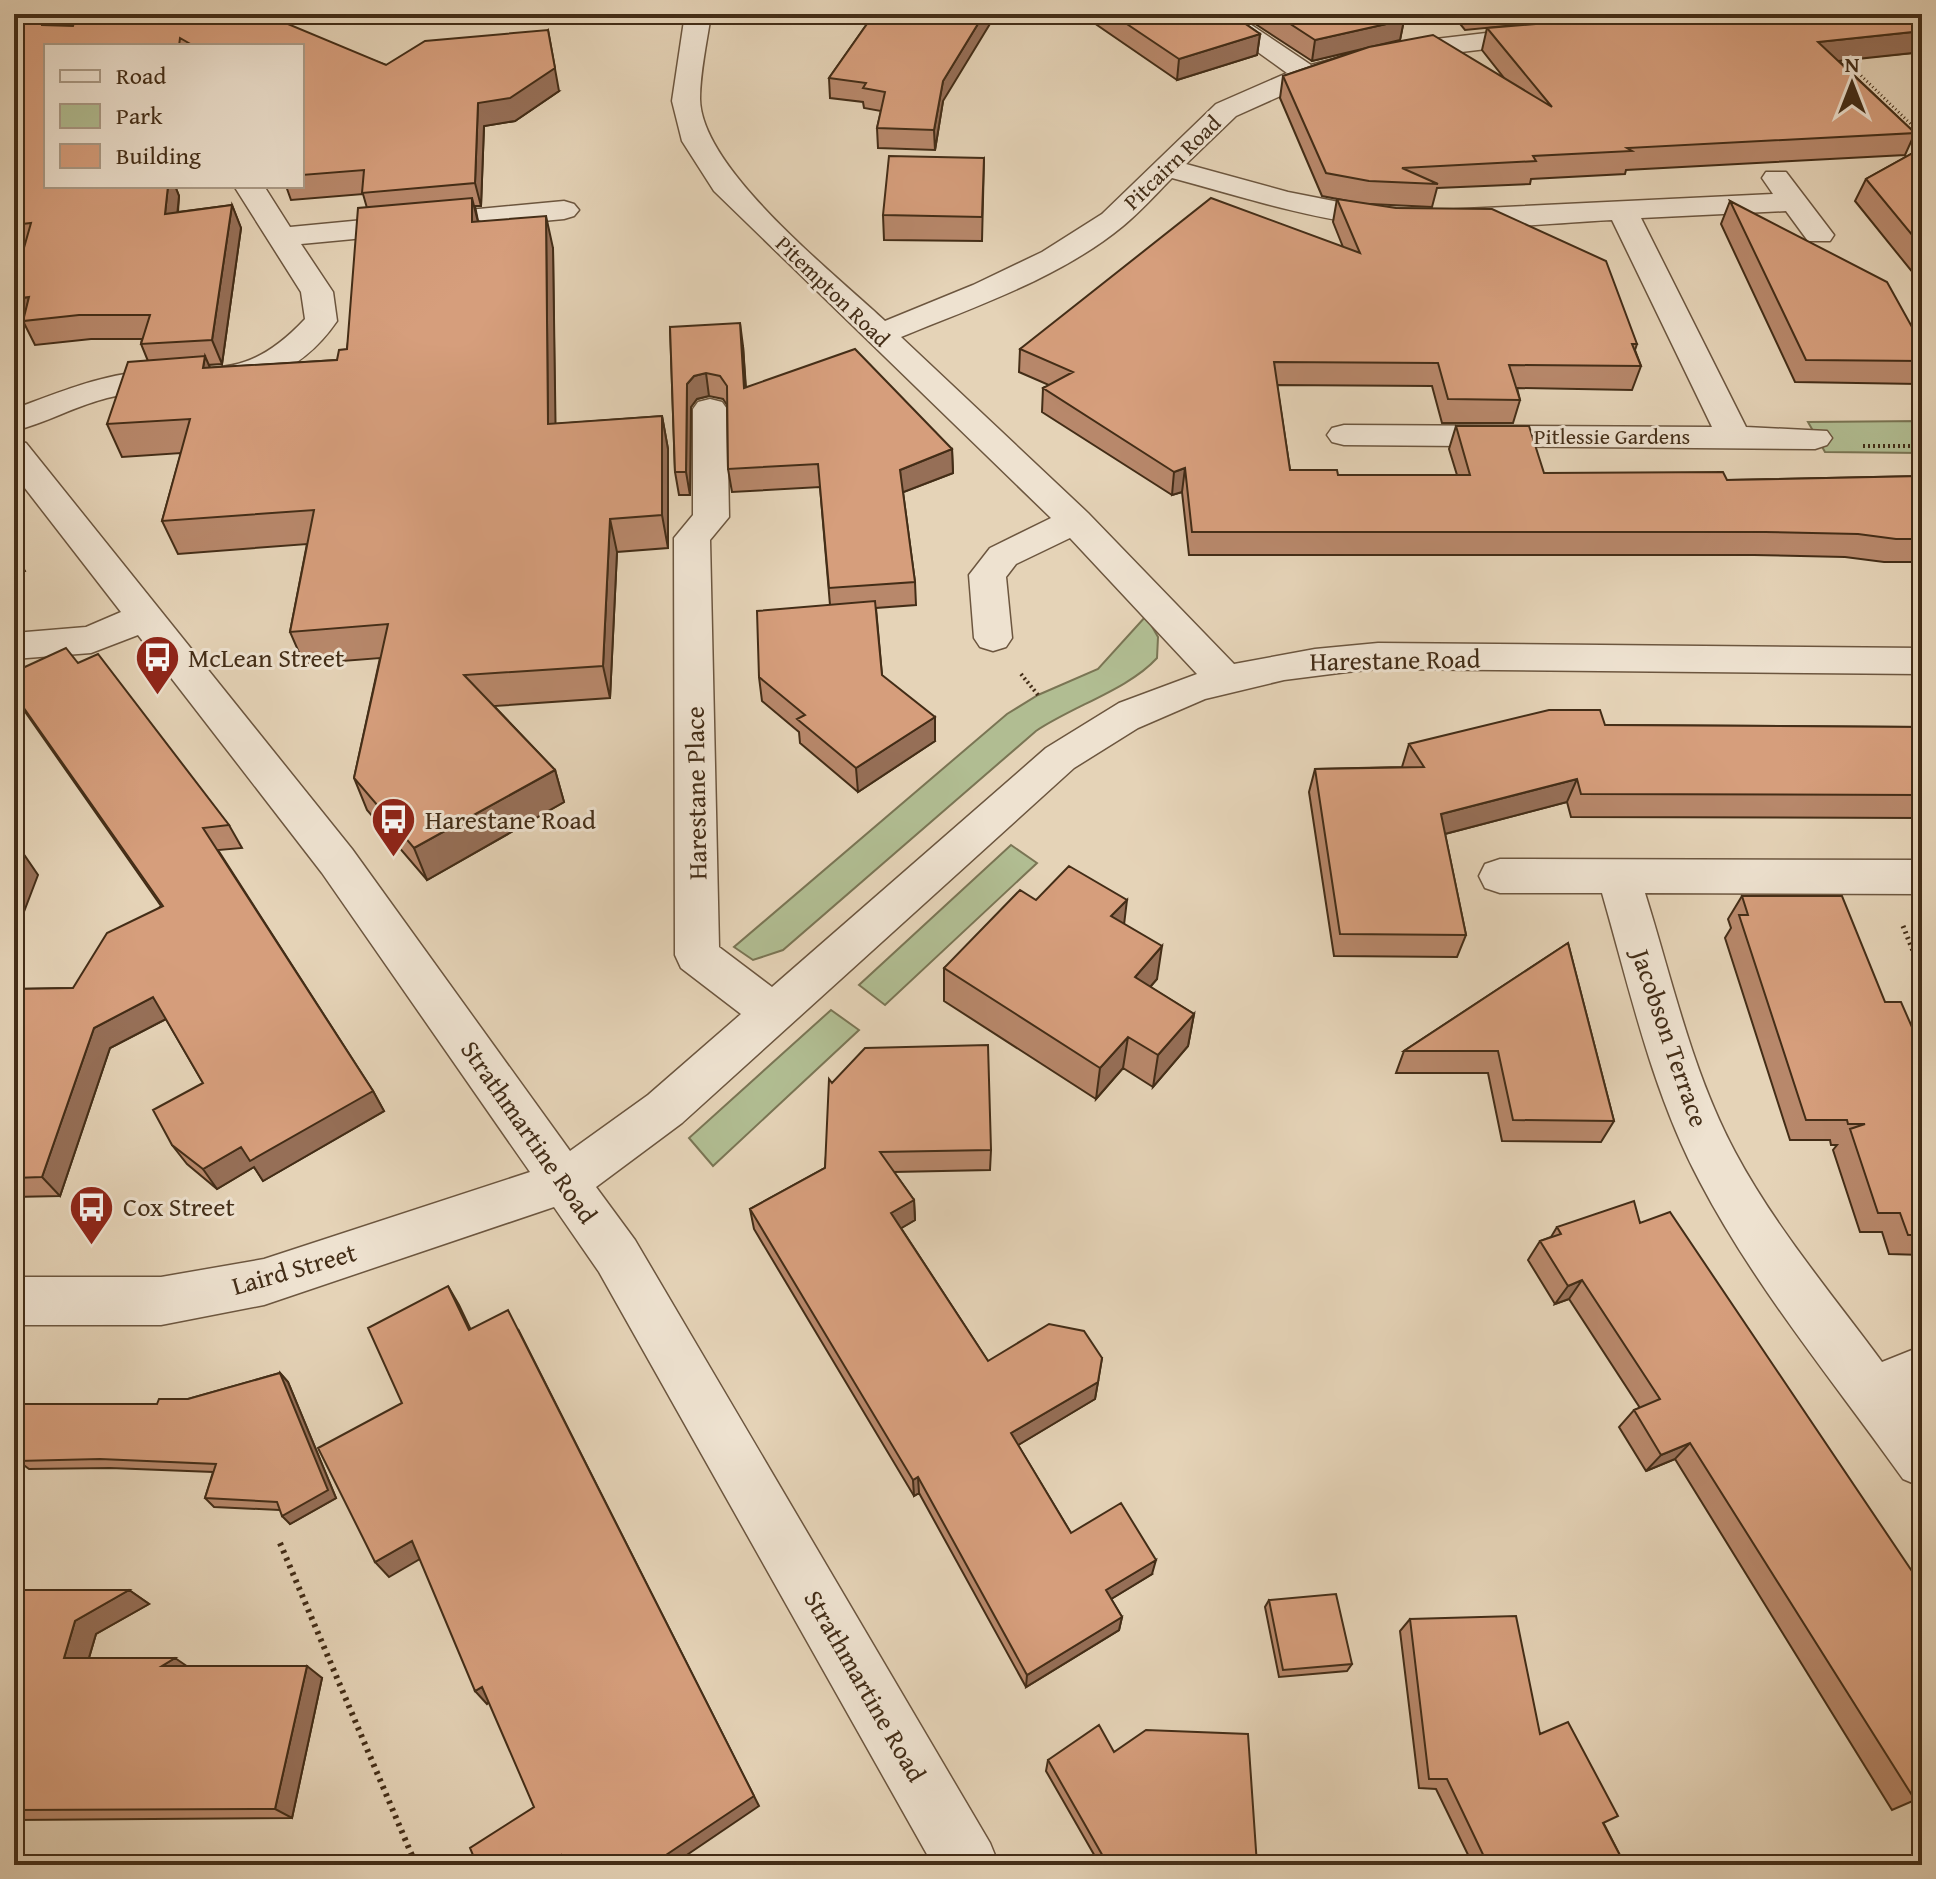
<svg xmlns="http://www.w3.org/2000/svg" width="1936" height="1879" font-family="'Gentium Book Plus',serif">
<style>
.green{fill:#b1bd92;stroke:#7a7554;stroke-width:2}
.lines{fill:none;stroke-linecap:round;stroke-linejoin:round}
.minor-casing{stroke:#6c563f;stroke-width:3}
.path-far3{stroke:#432d17;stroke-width:3;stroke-dasharray:1 3;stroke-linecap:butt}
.path-far2{stroke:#432d17;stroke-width:4;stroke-dasharray:2 3;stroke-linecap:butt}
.path-far1{stroke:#432d17;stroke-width:5;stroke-dasharray:2 4;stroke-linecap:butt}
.path{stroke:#432d17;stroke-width:6;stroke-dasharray:3 5;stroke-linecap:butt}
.minor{fill:#eee2d0;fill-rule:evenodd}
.wall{fill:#b8886b;stroke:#432d17;stroke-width:2;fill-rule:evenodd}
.shaded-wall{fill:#966f57;stroke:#432d17;stroke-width:2}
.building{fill:#d69e7c;stroke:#432d17;stroke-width:2}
.labels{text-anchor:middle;stroke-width:6;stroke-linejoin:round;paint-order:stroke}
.far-street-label{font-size:22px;fill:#432d17;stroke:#eee2d0}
.poi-label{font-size:26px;fill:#432d17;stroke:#eee2d0;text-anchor:start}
.street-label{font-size:26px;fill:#432d17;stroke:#eee2d0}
</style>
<rect width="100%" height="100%" fill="#e5d3b7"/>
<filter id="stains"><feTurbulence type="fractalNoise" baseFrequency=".0025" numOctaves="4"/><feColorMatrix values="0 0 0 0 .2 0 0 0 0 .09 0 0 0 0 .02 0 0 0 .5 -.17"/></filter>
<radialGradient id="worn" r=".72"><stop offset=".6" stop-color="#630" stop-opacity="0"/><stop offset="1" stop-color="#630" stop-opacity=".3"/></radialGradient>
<path class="green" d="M1922,421V453L1825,452L1808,422Z
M1146,616L1158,637L1157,658C1129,689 1073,706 1036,731L783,950L753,960L734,947L1007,714L1038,695L1098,669Z
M1011,845L1037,863L885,1005L859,985Z
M831,1010L859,1030L713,1166L689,1138Z"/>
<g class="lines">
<defs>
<path id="minor" d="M685,14H711C707,42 700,72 700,99C701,169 834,273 885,321L973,285L1042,252L1102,214L1216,104L1287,73L1205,14H1235L1311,65L1385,45L1544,26L1553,28L1557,34L1544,42L1386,61L1316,80L1236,116L1186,164L1288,192L1364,207L1443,210L1773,194L1762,178L1766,172H1786L1834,235L1830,241H1808L1786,211L1641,218L1746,427L1827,431L1832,438L1827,445L1815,449L1344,445L1332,442L1327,435L1332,428L1344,425L1712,427L1612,220C1531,224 1443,236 1362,224C1298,215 1235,195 1172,178C1156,194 1141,211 1123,226C1060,278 976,306 901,337L1088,513L1234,664L1315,649L1378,643L1922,648V674L1378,669L1347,672L1284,680L1205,699L1138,728L1074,768L682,1123L596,1187L635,1240L990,1843L999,1865H933L599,1272L554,1207L264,1305L161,1325H14V1277H161L264,1259L530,1172L322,873L138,635L91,653L14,659V633L86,627L121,612L14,474V440L26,443L352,849L570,1151L648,1095L741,1014L681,968L675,955L674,538L693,515V409L698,402L710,399L722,402L727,409L729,517L710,540L719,947L772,987L1046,748L1119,703L1197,674L1070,538L1016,564L1006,577L1012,638L1006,647L993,651L980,647L974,638L969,575L990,548L1051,518L714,191L682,141L672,101Z
M234,186H264L290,227L564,201L574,204L579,210L574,216L564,219L301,244L333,292L337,321C275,411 195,376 107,398C75,406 46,423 14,431V409C52,395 90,379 131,373C210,362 243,385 305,319L301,292Z
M1500,859L1922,860V894L1645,893C1672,979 1692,1072 1735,1152C1775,1227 1832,1294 1882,1362L1922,1346V1397L1912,1401L1922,1415V1487L1903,1479C1834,1382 1755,1287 1700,1182C1652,1092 1630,990 1602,893H1500L1485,888L1479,876L1485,864Z"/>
</defs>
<use href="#minor" class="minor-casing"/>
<path class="path-far3" d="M1841,56L1922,135"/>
<path class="path-far2" d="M1863,446H1922
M1021,674L1038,695"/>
<path class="path-far1" d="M1903,926L1922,973"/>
<path class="path" d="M280,1543L416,1865"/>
<use href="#minor" class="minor"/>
</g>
<path class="wall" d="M14,14L42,20L45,25L73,26L74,20L66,24L36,14H249L386,65L559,91L515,121L484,126L481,206H475L478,221L553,248L555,424L662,416L668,449V548L617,552L610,698L494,706L555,770L564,802L427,880L367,810L354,778L380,658L304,664L290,632L307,544L178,554L162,521L181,453L122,457L107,424L148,361L141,344L142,339H91L35,345L24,323H22L24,248L14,249ZM46,46H302V186H286L291,200L363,194L367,208L347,349L337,360L210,368L208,365L222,364L241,228L232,205L178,212L179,196L175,186H46Z
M874,14L943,101L935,150L878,148L877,128L881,111L864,108L863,102L830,98L829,78Z
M1081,14H1231L1260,34L1257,55L1177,80Z
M1240,14H1395L1404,20L1400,40L1385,44L1504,78L1482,50L1487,28L1646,15L1607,16L1465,30L1452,14H1922V52L1838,60L1915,133L1905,155L1626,170L1625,174L1531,179L1530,184L1437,188L1432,207L1370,204L1637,344L1635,350L1641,366L1632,390L1517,388L1520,400L1513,423H1442L1432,386L1277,385L1290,470L1338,475H1457L1449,449L1456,426L1544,473L1727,480L1920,476L1917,471L1922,462V562H1884L1845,557L1754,555H1189L1182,492L1172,495L1042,412L1043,388L1049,385L1019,372L1020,349L1343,247L1333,222L1337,199L1353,202L1322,196L1280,98L1283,76L1362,49L1312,61Z
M1922,148V284L1855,201L1866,179Z
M984,158L982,241L884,240L883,215Z
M1730,201L1922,345V379L1919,384L1795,382L1721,224Z
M670,327L743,346L746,388L952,449L953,473L903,492L915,582L916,605L876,608L882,675L935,741L858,792L800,743L799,732L762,701L759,677L830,605L820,487L732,492L728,469L727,405L723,399L709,396L697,399L691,407L690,495H679L675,472Z
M78,663L229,825L242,848L218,850L373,1091L384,1111L263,1181L254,1167L217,1189L187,1164L172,1145L203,1083L166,1019L110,1048L60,1196L14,1197V989L73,988L161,906L14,696V672Z
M1605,725L1922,727V818L1571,817L1567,802L1445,834L1466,935L1457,957L1334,956L1309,792L1315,769L1402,767L1409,744Z
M1742,896L1885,1002L1922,1050V1255L1889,1254L1882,1232H1860L1833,1150L1837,1145H1831L1830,1140H1790L1725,938L1731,928L1728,919Z
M1036,900L1124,924L1157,979L1150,987L1194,1014L1188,1046L1153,1087L1123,1068L1096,1099L944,1001V968Z
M1568,943L1614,1121L1601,1142L1502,1141L1488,1073H1396L1404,1051Z
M832,1083L991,1150L990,1170L894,1172L914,1200L915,1220L901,1228L988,1361L1102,1358L1095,1399L1018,1445L1071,1533L1152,1574L1111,1599L1122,1617L1119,1630L1026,1687L919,1493L914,1496L754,1229L750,1209L825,1168Z
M1640,1223L1922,1797L1892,1810L1675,1459L1646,1471L1619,1427L1634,1410L1640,1408L1569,1299L1555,1304L1528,1260L1540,1241L1551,1237L1557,1227Z
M280,1373L288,1382L336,1498L290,1524L280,1510L214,1507L205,1498L213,1472L110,1468L29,1469L21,1463H14V1404H157L188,1399Z
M14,1590H129L149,1604L96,1634L89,1658L322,1678L292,1818L14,1820Z
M1269,1600L1352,1664L1347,1671L1279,1677L1265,1607Z
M1410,1619L1540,1734L1604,1824L1625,1865H1473L1436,1789L1419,1788L1400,1631Z
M1114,1752L1257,1865H1100L1046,1771L1048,1760Z"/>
<path class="shaded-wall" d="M62,14H88L66,24Z
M984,14H996L943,101L935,150L934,130L943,81Z
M1404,20L1400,40L1312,61L1315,40Z
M548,30L559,91L515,121L484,126L481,206L475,183L478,103Z
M1922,31V52L1810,64L1818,42Z
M1260,34L1257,55L1177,80L1179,59Z
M168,186H175L179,196L175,237L165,214Z
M472,198L480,230L472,222Z
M232,205L241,228L222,364L212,340Z
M546,216L553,248L556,457L548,424Z
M29,297L24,323H22L14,308V299Z
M740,323L743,346L747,411L744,388Z
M205,356L219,389L203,368Z
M706,373L709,396L697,399L691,407L690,495L686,472L687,384L694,376Z
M662,416L668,449V548L662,515Z
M952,449L953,473L901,493L900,470Z
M1185,468L1182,492L1172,495L1174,472Z
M610,519L617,552L610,698L603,666Z
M14,553L25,571L14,576Z
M935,717V741L858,792L856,768Z
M555,770L564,802L427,880L414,848Z
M1577,779L1567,802L1433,837L1441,814Z
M23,853L38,875L14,938V875Z
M1127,900L1123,933L1111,916Z
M1162,946L1157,979L1130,1010L1135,977Z
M153,997L168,1018L110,1048L60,1196L42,1177L94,1028Z
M1194,1014L1188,1046L1153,1087L1158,1055Z
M1128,1037L1123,1068L1096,1099L1100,1068Z
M373,1091L384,1111L263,1181L254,1167L217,1189L203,1169L241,1147Z
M914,1200L915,1220L893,1233L891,1213Z
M1582,1280L1569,1299L1555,1304L1568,1286Z
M448,1286L459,1305L480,1349L469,1330Z
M518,1329L759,1806L672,1865H651Z
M280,1373L288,1382L336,1498L290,1524L282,1516Z
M1098,1382L1095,1399L1010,1450L1011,1433Z
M1690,1443L1675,1459L1646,1471L1661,1455Z
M918,1477L919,1493L914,1496L913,1480Z
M412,1541L425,1556L389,1577L375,1562Z
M1156,1560L1152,1574L1103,1604L1106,1590Z
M129,1590L149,1604L96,1634L85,1671L64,1658L75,1621Z
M1122,1617L1119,1630L1026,1687L1027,1675Z
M175,1658L194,1671L162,1666Z
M307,1666L322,1678L292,1818L275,1809Z
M482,1687L493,1699L487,1704L475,1691Z
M561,1855L569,1865H546Z
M612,1857L620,1865H600Z"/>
<path class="building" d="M14,14H23L42,20V25L73,26L75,19L85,14H264L386,65L425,41L548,30L555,68L510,98L478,103L475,183L362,193L364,170L302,175V46H194L180,38L179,46H46V186H168L165,214L232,205L212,340L141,344L150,315H79L23,321L29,297L14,299V283L31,223L14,225Z
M874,14H984L943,81L934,130L877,128L885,92L863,88L866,83L829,78Z
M1112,14H1231L1260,34L1179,59Z
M1275,14H1395L1404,20L1315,40Z
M1654,14H1922V31L1818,42L1915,133L1627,148L1632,151L1533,156L1536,161L1402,168L1438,184L1369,181L1326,173L1283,76L1369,47L1433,35L1552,107L1487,28Z
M1922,148V247L1866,179Z
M889,156L984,158L982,217L883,215Z
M472,198V222L546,216L548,424L662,416V515L610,519L603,666L464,675L555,770L414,848L354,778L388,624L290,632L314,510L162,521L190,419L107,424L128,362L205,356L203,368L337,360L339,350L347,349L358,208Z
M1211,198L1360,253L1337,199L1396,208L1492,209L1606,261L1637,344H1632L1641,366L1509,365L1520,400L1448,399L1438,363L1274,362L1290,470H1337L1338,475H1470L1456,426H1529L1544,473L1723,472L1727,480L1922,476V539H1896L1858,534L1765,532H1192L1185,468L1174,472L1043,388L1073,372L1020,349Z
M1730,201L1887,282L1922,345V361L1806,360Z
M740,323L744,388L855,349L952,449L900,470L915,582L829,588L818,464L728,469L727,386L720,376L706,373L694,376L687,384L686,472H675L670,327Z
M875,601L882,675L935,717L856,768L797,719L805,715L759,677L757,611Z
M66,648L78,663L98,654L229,825L203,828L373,1091L250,1161L241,1147L203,1169L172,1145L153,1110L203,1083L153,997L94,1028L42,1177L14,1178V989L73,988L107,933L163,906L14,694V672Z
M1549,710H1600L1605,725L1922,727V795L1581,794L1577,779L1441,814L1466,935L1340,934L1315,769L1424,767L1409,744Z
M23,853L14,875V854Z
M1069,866L1127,900L1111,916L1162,946L1135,977L1194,1014L1158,1055L1128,1037L1100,1068L944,968L1020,890L1036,900Z
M1742,896H1842L1885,1002H1901L1922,1050V1235H1908L1900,1213H1878L1850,1129L1865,1124H1848L1847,1120H1806L1739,915H1748Z
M1568,943L1614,1121L1513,1120L1498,1051H1404Z
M988,1045L991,1150L880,1152L914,1200L891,1213L988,1361L1049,1324L1084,1331L1102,1358L1098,1382L1011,1433L1071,1533L1121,1503L1156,1560L1106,1590L1122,1617L1027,1675L918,1477L913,1480L750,1209L825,1168L829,1079L832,1083L865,1048Z
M1634,1201L1640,1223L1670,1212L1922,1586V1797L1915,1800L1690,1443L1661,1455L1634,1410L1660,1399L1582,1280L1568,1286L1540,1241L1561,1234L1557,1227Z
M448,1286L469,1330L508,1310L754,1796L651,1865H615L612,1857L600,1865H565L561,1855L546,1865H477L470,1848L534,1807L482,1687L475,1691L412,1541L375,1562L318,1448L402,1403L368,1328Z
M280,1373L328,1490L282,1516L277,1502L205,1498L216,1464L100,1459L18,1461L20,1455H14V1404H157L159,1399H188Z
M14,1590H129L75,1621L64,1658H175L162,1666H307L275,1809L14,1810Z
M1336,1594L1352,1664L1283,1670L1269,1600Z
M1516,1616L1540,1734L1568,1722L1618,1816L1603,1823L1625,1865H1488L1447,1779H1429L1410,1619Z
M1099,1725L1114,1752L1146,1730L1248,1734L1257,1865H1108L1048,1760Z"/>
<defs>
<symbol id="bus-pin" viewBox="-11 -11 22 30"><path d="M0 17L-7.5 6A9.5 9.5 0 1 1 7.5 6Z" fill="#8f2418" stroke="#eee2d0"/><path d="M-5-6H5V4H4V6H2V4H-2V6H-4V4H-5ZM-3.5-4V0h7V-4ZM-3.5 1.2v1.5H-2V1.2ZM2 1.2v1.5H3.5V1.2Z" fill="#fff"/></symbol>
</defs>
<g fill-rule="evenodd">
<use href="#bus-pin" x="132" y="632" width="51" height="69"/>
<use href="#bus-pin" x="368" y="794" width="51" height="69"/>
<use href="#bus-pin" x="66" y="1182" width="51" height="69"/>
</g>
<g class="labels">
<g class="far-street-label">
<text transform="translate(1172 162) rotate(-44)" y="8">Pitcairn Road</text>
<text transform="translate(833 291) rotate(44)" y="8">Pitempton Road</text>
<text x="1612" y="444">Pitlessie Gardens</text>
</g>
<g class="poi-label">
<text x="188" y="667">McLean Street</text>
<text x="425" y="829">Harestane Road</text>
<text x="123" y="1216">Cox Street</text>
</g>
<g class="street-label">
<text transform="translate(1395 660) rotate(-1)" y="9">Harestane Road</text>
<text transform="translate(696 793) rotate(-91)" y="9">Harestane Place</text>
<text transform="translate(1670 1038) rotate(71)" y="9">Jacobson Terrace</text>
<text transform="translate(529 1132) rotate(55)" y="9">Strathmartine Road</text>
<text transform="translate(294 1269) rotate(-16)" y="9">Laird Street</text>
<text transform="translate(865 1686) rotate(60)" y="9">Strathmartine Road</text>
</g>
</g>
<rect width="1936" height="1879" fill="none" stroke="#e5d3b7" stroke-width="48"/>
<rect x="16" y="16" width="1904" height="1847" fill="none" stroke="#432d17" stroke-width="4"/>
<rect x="24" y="24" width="1888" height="1831" fill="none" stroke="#432d17" stroke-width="2"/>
<rect x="44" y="44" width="260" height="144" fill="#eee2d0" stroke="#aa9a86" stroke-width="2"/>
<rect x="60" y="70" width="40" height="12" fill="#eee2d0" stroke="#aa9a86" stroke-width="2"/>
<text x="116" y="84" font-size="24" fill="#432d17">Road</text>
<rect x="60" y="104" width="40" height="24" fill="#b1bd92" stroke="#aa9a86" stroke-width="2"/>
<text x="116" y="124" font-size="24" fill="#432d17">Park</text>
<rect x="60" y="144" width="40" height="24" fill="#d69e7c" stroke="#aa9a86" stroke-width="2"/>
<text x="116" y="164" font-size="24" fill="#432d17">Building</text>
<g transform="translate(1852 84)" stroke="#eee2d0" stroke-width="6" paint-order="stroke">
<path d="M0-6L14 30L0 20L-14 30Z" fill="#432d17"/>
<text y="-12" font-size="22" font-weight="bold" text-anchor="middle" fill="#432d17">N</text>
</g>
<rect width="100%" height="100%" filter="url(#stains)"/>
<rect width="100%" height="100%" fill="url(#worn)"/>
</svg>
